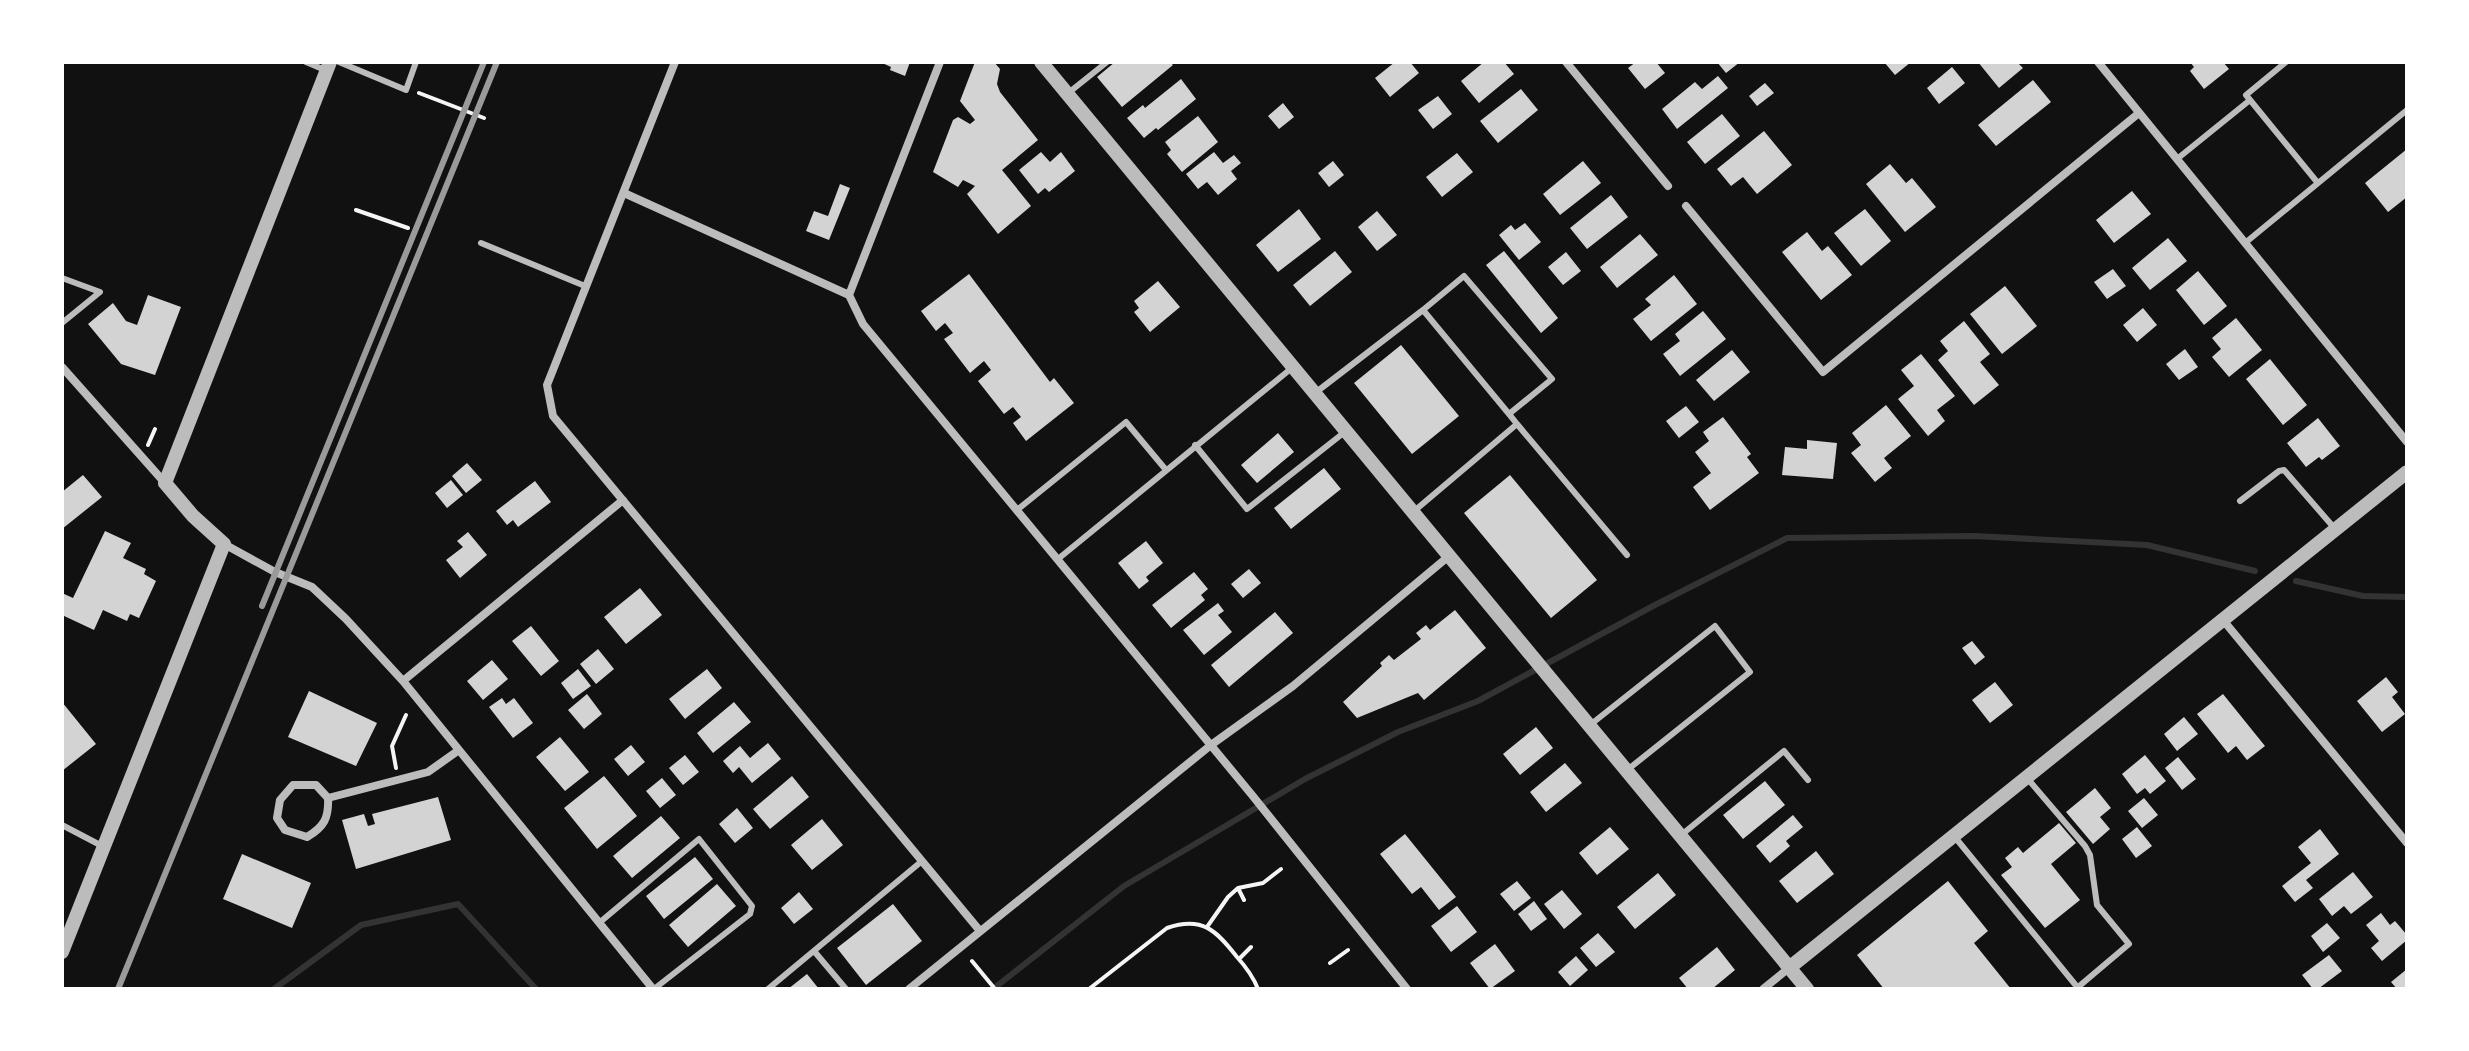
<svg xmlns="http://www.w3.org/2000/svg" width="2469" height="1051" font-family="Quicksand,sans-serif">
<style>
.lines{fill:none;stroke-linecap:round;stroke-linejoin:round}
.stream{stroke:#333;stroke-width:6}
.building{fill:#d3d3d3}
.path{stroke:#f5f5f5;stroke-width:4}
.service{stroke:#bcbcbc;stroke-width:6}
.minor{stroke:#bcbcbc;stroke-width:8}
.tertiary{stroke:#bcbcbc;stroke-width:14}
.rail{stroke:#9a9a9a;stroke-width:6}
</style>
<rect width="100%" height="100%" fill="#111"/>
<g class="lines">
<path class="stream" d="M2296,581L2363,596L2407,597
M274,989L361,925L458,904L536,989
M993,989L1124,886L1305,779L1398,732L1478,701L1653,606L1787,538L1974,536L2147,545L2255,571"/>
</g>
<path class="building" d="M880,62H910L905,76L890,70L891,67Z
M975,62H994L1000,69L997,84L1000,92L1038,140L1002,170L1031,206L998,234L967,194L975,186L963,180L958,187L933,172L953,120L958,117L970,124L975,120L960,101Z
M1115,62H1170L1173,65L1122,107L1097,77Z
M1395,62H1410L1419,73L1390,97L1375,78Z
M1484,62H1504L1514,74L1479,103L1461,81Z
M1636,62H1656L1665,73L1645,89L1628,68Z
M1717,62H1740L1726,73Z
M1884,62H1911L1895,75Z
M1978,62H2017L2023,68L1999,88Z
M2190,62H2223L2229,69L2204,89L2190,71L2194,67Z
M1952,67L1965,83L1939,104L1927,88Z
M1718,76L1728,88L1677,129L1662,109L1695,82L1702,89Z
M1181,79L1196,99L1158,130L1156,128L1144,138L1127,118L1143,105L1145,108Z
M2033,80L2051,102L1996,146L1978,125Z
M1765,83L1774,93L1757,106L1749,96Z
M1521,89L1538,110L1498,143L1480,121Z
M1438,96L1452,114L1433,129L1418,110Z
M1283,103L1294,117L1279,129L1268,116Z
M1722,114L1740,136L1705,164L1687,142Z
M1198,116L1218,142L1182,172L1167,154L1171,150L1165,142Z
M1764,131L1792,165L1757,194L1743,177L1731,186L1717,169Z
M2407,149V197L2388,212L2365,183Z
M1041,152L1050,162L1061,152L1075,171L1049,192L1045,188L1038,194L1019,170Z
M1214,152L1223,163L1234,155L1241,163L1231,171L1237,179L1218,195L1207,182L1198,189L1186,174Z
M1457,153L1473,172L1442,197L1426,177Z
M1333,161L1344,175L1329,187L1318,173Z
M1583,161L1601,183L1560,215L1543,194Z
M1890,164L1906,183L1912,178L1936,207L1905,232L1866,184Z
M840,184L850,188L829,240L806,231L814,211L828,216Z
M2132,191L2151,214L2114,243L2096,220Z
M1611,195L1628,217L1587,249L1570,228Z
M1299,209L1321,239L1278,272L1256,245Z
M1865,209L1891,241L1861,266L1834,233Z
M1377,211L1397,235L1377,251L1358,227Z
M1525,223L1541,242L1519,260L1499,235L1511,225L1515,230Z
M1807,232L1822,251L1828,246L1852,275L1821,300L1782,252Z
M1640,234L1658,255L1617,288L1600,267Z
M2168,238L2187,261L2150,290L2132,268Z
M1335,251L1352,272L1310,306L1293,285Z
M1504,251L1558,318L1541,333L1486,265Z
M1566,252L1581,271L1563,285L1548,267Z
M2113,269L2126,286L2107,299L2094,282Z
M2198,271L2227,306L2204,325L2176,290Z
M969,274L1050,382L1054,378L1074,403L1026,441L1013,423L1021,417L1013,407L1004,414L978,381L991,370L984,361L970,373L944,339L953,333L945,323L936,331L921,311Z
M1674,275L1697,304L1651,341L1633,319L1651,305L1645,299Z
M1158,281L1180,307L1150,332L1134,312L1139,308L1134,301Z
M2005,286L2037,326L2002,354L1970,314Z
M148,295L181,307L155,375L121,364L88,324L113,303L126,321L137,325Z
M2143,308L2157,325L2137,342L2123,325Z
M1703,311L1726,339L1680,376L1663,354L1680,341L1675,334Z
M2236,318L2262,350L2229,377L2212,357L2221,349L2212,338Z
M1964,321L1990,354L1980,362L1999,385L1974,405L1938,360L1948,351L1940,341Z
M1401,345L1459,416L1412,454L1354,383Z
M2185,349L2198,367L2179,380L2166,364Z
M1732,350L1750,372L1714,401L1696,380Z
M1921,354L1955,396L1937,410L1945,421L1928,436L1898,399L1914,386L1901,370Z
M2270,359L2307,405L2283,425L2246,379Z
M1886,405L1911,436L1884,458L1892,468L1875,482L1851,453L1861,445L1852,433Z
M1686,406L1699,422L1679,438L1666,421Z
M1723,417L1751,454L1747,457L1759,473L1710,510L1693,487L1711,473L1695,452L1709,441L1703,432Z
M2318,418L2340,446L2322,460L2319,457L2306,467L2287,443Z
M1278,433L1294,452L1257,483L1241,465Z
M1807,440L1837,443L1833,479L1782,475L1785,447L1807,449Z
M467,463L482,480L466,493L452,476Z
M1324,468L1341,489L1291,529L1274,508Z
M83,475L102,497L62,529V492Z
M1510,475L1597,580L1551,618L1464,513Z
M451,480L463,495L447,508L435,493Z
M535,481L551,502L518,527L513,520L507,525L496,511Z
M105,531L131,543L123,558L146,569L144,574L156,581L139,618L130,614L127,621L103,610L94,630L62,615V593L73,598Z
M468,532L487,555L460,578L446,560L463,547L457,541Z
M1146,541L1163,563L1146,577L1149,581L1139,589L1118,563Z
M1249,569L1261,583L1243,598L1231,584Z
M1194,572L1208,589L1201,595L1205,600L1171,628L1152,605Z
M640,588L662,615L626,644L604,617Z
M1218,603L1224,611L1218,615L1232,632L1204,655L1183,630Z
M1455,610L1486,648L1424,700L1418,693L1357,718L1343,702L1382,666L1380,663L1389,655L1394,660L1421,639L1416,633L1426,625L1430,630Z
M1275,612L1293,633L1229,687L1211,665Z
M531,626L559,661L541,676L512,641Z
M1972,641L1985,657L1975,665L1962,648Z
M598,649L614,669L596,684L580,664Z
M492,660L508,679L483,700L467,681Z
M578,669L591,686L573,699L561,683Z
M707,669L722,688L685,719L669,699Z
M2386,677L2398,692L2392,697L2405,714L2382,732L2357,701Z
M1995,682L2013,705L1990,723L1972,700Z
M309,691L377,723L356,766L288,737Z
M587,694L602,714L584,729L568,710Z
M2223,694L2265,746L2247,760L2236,746L2228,753L2197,714Z
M502,698L506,704L514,698L533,723L513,738L489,707Z
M62,702L96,744L62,771Z
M734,702L751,722L713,753L697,733Z
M2184,717L2198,734L2177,751L2164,734Z
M1536,727L1553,748L1520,775L1503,754Z
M560,737L589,772L565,791L536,757Z
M768,743L781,759L752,783L739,767L733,773L723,761L740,746L750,758Z
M631,745L645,762L628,776L614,759Z
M685,755L699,772L683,785L669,768Z
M2145,755L2166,781L2150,794L2145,788L2137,794L2122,774Z
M2178,757L2196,779L2182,790L2165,768Z
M1565,763L1582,783L1546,812L1530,792Z
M604,776L637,816L597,849L564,808Z
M792,776L809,797L770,829L753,809Z
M662,778L676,795L660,808L646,791Z
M1765,781L1785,805L1743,839L1723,815Z
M2095,788L2111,808L2100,817L2110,829L2093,844L2066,812Z
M438,797L451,840L356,869L342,820L364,814L368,826L375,824L372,814Z
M2144,798L2158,815L2142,828L2128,811Z
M737,808L753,828L735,843L719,824Z
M1793,815L1803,827L1786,841L1790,846L1770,863L1756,846Z
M661,816L680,838L632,878L613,856Z
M822,819L843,845L812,870L791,845Z
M2059,823L2076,843L2051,864L2080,900L2045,928L2001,875L2012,867L2005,858L2018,847L2023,853Z
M1610,827L1629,849L1597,875L1579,853Z
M2137,827L2152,846L2136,858L2122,839Z
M2320,829L2339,854L2306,880L2313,888L2295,902L2282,886L2311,863L2298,847Z
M1405,834L1456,897L1439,910L1421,887L1412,894L1380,854Z
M1816,851L1834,874L1797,903L1779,881Z
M242,854L311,883L292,928L223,899Z
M695,857L713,879L664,919L646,896Z
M2353,872L2373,897L2351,914L2344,906L2332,916L2319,899Z
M1658,873L1676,895L1635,929L1617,907Z
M1517,881L1531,898L1514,911L1500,894Z
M1948,881L1988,931L1974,943L2011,989H1884L1857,955Z
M717,884L736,906L688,947L669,925Z
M1562,890L1582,914L1564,929L1544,904Z
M799,892L813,909L794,924L781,908Z
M1534,901L1547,919L1531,931L1518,914Z
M893,904L922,941L866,985L837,948Z
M1457,906L1477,932L1451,952L1431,926Z
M2381,913L2390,925L2395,921L2407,935V940L2382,961L2371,948L2379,941L2366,925Z
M2327,923L2340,938L2323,952L2311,936Z
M1598,933L1615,952L1596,967L1580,948Z
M1495,944L1515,971L1490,989L1470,963Z
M1717,947L1735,970L1712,989H1688L1679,978Z
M2329,955L2342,971L2318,989H2313L2302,975Z
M1576,956L1588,970L1570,986L1558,972Z
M2407,969V989H2397L2391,982Z
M807,974L819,989H788Z"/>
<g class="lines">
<path class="path" d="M419,93L484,118
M356,210L408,228
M148,445L155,429
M396,768L392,746L406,715
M1238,888L1244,900
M1207,927L1228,897L1238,888L1263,883L1281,869
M1239,959L1251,947
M972,961L995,989
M1330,963L1348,950
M1089,989L1167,928C1202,916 1216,930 1237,957C1246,967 1253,976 1258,989"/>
<path class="service" d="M306,62L325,70
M339,62L406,90L416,62
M2286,62L2246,95L2317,182
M1067,94L1107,62
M2177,159L2250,100
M481,243L585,286
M2245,243L2407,110
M62,278L100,292L62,323
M1315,393L1423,310
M1509,414L1552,379L1464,276L1423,310L1509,414L1517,424
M1195,445L1247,509L1346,431
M2240,501L2279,471L2284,470L2336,530
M1017,510L1126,422L1166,470
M1413,512L1517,424L1627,555
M1058,559L1293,367
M1590,725L1715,626L1750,672L1626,771
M2027,778L2085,846L2090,855L2097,905L2129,944L2077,988
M62,825L104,847
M1680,836L1784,751L1808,780
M1954,836L2078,988
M599,923L699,839L752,906L750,914L654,989
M814,951L846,989
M768,989L922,861"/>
<path class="minor" d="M675,62L547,385L553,416L980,931
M1566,62L1668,186
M2098,62L2407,442
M624,193L849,295L863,324L1252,795L1407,989
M1686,206L1823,372L2139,113
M849,295L940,62
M62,367L165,483
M224,544L275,572L312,587L346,619L403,681L653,989
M2223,620L2407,843
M403,681L623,500
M328,798L316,785H293L280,800L277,818L285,830L307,837C324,827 329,818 328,798L428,772L459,750
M909,989L1211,745L1293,686L1449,556
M1763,989L1789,968"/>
<path class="tertiary" d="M1041,62L1807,989
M62,952L224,544L193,516L165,483L330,62
M1789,968L2407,472"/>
<path class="rail" d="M262,606L484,62
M118,989L497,62"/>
</g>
<rect width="2469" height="1051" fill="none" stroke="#ffffff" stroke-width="128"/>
</svg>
